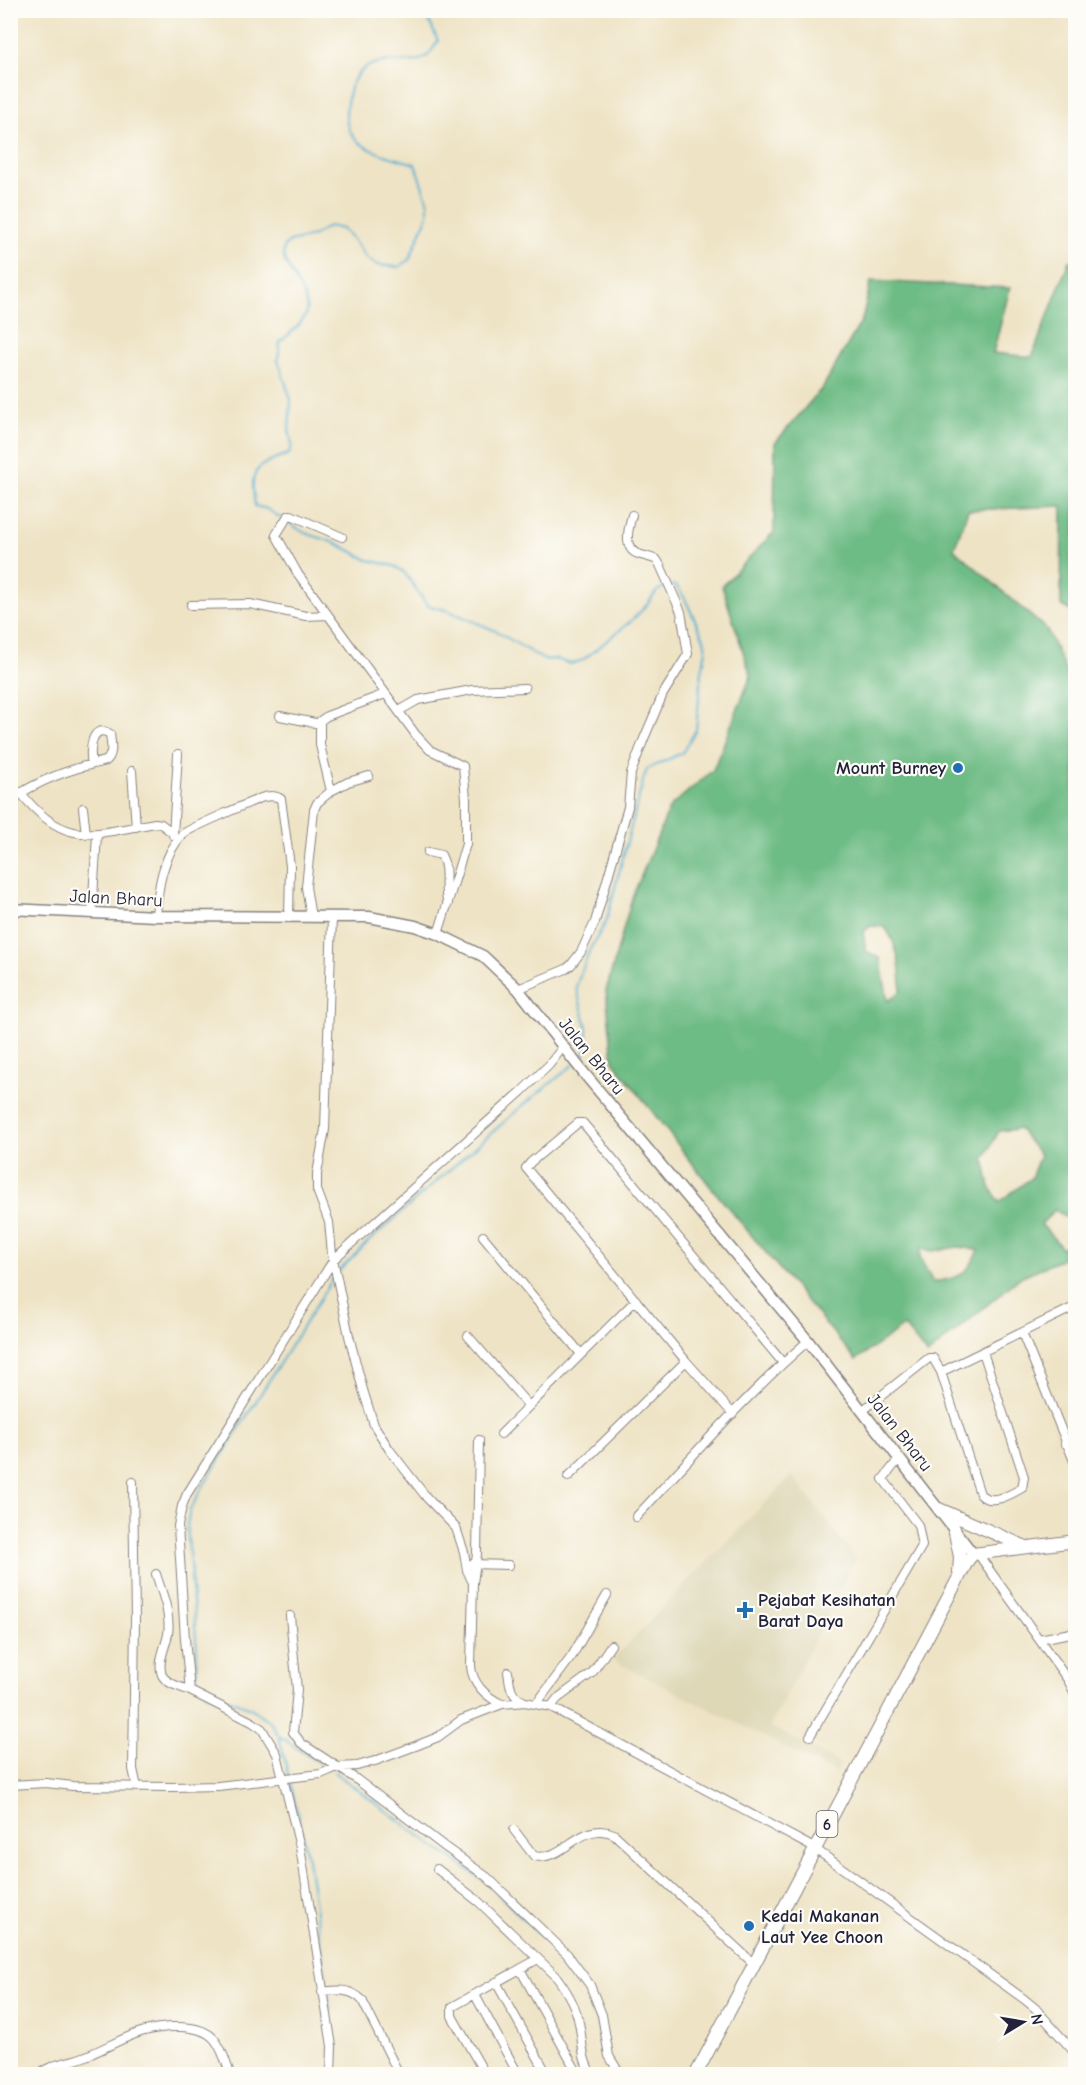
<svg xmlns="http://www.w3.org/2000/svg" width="1086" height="2085" font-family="'Comic Neue',sans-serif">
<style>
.built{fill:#ded8b7}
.forest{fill:#6ebc85;stroke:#486f60;stroke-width:1.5;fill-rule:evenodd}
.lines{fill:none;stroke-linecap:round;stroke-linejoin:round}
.stream{stroke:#55aed2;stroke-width:2}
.minor-casing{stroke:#888280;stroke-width:10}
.secondary-casing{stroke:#888280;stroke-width:13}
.primary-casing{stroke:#888280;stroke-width:14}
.minor{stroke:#fff;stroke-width:8}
.secondary{stroke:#fff;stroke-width:10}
.primary{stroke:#fff;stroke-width:12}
.poi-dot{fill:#1f6fb2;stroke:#fdfcf7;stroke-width:2}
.labels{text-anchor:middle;stroke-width:4.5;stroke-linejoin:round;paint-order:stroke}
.shield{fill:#fdfcf7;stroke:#646373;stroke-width:1.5}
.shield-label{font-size:16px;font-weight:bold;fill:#22223b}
.poi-label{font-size:18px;font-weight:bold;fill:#22223b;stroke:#fdfcf7;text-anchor:start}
.street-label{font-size:18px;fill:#22223b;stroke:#fdfcf7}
</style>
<rect width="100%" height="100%" fill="#fdfcf7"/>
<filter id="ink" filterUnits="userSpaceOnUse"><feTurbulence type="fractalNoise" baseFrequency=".0167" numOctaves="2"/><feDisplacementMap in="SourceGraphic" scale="12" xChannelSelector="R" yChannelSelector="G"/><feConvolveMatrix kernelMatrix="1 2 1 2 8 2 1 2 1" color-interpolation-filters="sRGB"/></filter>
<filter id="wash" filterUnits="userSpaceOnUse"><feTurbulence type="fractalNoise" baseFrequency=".008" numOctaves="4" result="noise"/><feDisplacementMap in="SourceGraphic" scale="24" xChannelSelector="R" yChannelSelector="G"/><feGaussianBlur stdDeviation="1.35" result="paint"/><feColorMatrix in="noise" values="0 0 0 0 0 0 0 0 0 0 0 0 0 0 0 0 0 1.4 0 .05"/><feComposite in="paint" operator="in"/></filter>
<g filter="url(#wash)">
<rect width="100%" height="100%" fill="#eee3c5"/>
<path class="built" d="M792,1475L856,1559L770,1726L841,1764L836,1773L612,1660Z"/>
<path class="forest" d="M1069,261H1076L1075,614L1061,605L1062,506L968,510L954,549L1047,630L1075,691V1224L1055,1210L1041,1224L1062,1248L1074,1240L1075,1234V1254L1022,1276L927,1355L904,1326L856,1360L710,1186L613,1061L606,991L632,898L670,807L713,770L751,676L722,586L774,532L775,443L823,387L862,320L871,281L1010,288L993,353L1032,357ZM871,926L885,927C898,946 901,967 901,991L888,1001L880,958L866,951L863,932ZM1019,1129L1040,1155L1031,1178L999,1202L990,1187L984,1159L999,1131ZM958,1247L979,1250C967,1275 960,1278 933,1282L920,1258L921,1248L932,1251Z"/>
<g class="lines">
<path class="stream" d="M282,519L267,509L255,506C249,470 255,465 289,454L292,445L289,430L291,400L278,360L280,342C317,312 311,307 289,269C285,261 282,257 284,247L290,242L313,236L329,226L342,229L352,238L367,259L377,265L399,267L409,260L428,215V203L415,164C387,155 346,150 346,114C347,89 354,66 382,62C398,60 413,66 427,56C432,52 435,45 438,41L429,21L416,10
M287,522L305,533L336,543L368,560L394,566L404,572L427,605L449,611L496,631L544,660L555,659L571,664L583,660L631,621L646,606L657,591L666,586
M578,1061L583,1058L587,1047V1027L576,987L590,949L606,922L643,781L647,769L682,753L696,730L701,677L706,650L704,639L684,597L677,587L672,585
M339,1271L370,1240L521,1107L573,1065
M279,1736L329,1769
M334,1772L435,1847L484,1880L568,1963C582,1981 591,2000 598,2022C600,2029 598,2037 600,2045C602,2056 608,2065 614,2074
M327,1988L308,1859L279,1736L271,1723L251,1708L228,1699L208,1694L196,1678L197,1651L187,1525L190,1510L203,1486L335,1275
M328,1994L330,2012
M335,2072V2054"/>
</g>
</g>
<g filter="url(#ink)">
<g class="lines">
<defs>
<path id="minor" d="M342,537L291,515L288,516L276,535L298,574L416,735L430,750L463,766L466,799V844L438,934
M191,605L250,604L306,616L328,615
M399,711L418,700L472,690L525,688
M280,716L320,724
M132,771L136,827
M331,791L348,782L369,776
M20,792C65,849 93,834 155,823L161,824L173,833
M10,800C39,780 72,768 106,761C114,754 111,743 110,734C91,722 89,752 92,764
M83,808L86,834
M173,835L178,754
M428,852L441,855C450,871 442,888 448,904
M92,913L97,835
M156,916C158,888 162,856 183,834C186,830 257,799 264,797C270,796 276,795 281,799L290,866L289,918
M311,917L306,887L314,810L317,803L331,791L320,745V721L327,716L385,694
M332,917L325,1129L317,1174V1190L329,1222L332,1254L349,1336L363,1390L374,1425L389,1449L427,1498L456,1528L464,1552L467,1570L472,1581
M518,989L566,969L571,965L581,952L595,922L628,807L631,773L643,741L663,694L688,654L681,612L660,565L657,560C650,557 644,556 638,554C622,548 629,527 632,515
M483,1236L581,1354
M1022,1333L1076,1466
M468,1336L529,1406
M941,1372L1076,1306
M862,1411L929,1358H933L941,1372L980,1494C991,1506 1010,1495 1022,1488L1024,1477L983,1352
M733,1414L686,1361L526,1168L531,1162L578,1123H583L783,1363
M501,1434L636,1300
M479,1440L477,1554L473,1583L471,1666C472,1683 486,1697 502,1704L525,1702L551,1707L814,1848L1024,1999L1035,2008L1076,2054
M1065,1443L1076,1438
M568,1477L686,1361
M133,1482L135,1619L133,1769L137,1787
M636,1517C692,1457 746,1395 808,1341
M978,1554L1068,1680L1076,1696
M472,1564L509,1565
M156,1574C162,1593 171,1614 168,1634C166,1646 157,1662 162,1675C166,1684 182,1687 190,1691
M290,1616L297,1690L293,1732L301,1743L356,1779L445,1847L487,1877L567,1954L590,1985L602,2015L609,2056L620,2074
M1039,1639L1076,1632
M508,1672C510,1685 510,1696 525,1702
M537,1703L572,1656L607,1595
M551,1707L557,1699L592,1673L611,1645
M810,1736L922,1546L918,1525L883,1479L899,1459
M10,1785L46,1783L73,1786L173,1787L218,1786L321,1774L337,1767L357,1766L375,1761L418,1745L438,1737L461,1720L502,1704
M514,1830L534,1856C563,1863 581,1819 614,1834L754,1964
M437,1869L479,1902L555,1975C565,1988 576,2006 579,2023C583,2040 581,2060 592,2074
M520,1969L578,2074
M496,1982L547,2074
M322,1992C338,1990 350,1988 362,2000L399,2074
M475,1995L518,2074
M39,2074C52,2063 70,2063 86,2056C104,2049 122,2038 141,2032C161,2026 201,2022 215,2040C223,2050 226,2063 230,2074
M331,2074L332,2046L300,1847L277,1754L262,1729L252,1722L190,1691L185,1639L178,1526L182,1506L187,1494L334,1259L521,1092L549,1065L563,1047
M485,2074L452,2016V2007L538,1959"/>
<path id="secondary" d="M10,909L156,916L369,917L415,926L438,934L483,956L518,989L583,1072L808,1341L973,1554"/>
<path id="primary" d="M939,1509L1026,1547
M954,1528L960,1557L959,1572
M696,2074L968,1560L973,1554L1076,1541"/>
</defs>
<use href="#minor" class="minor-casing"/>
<use href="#secondary" class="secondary-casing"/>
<use href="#primary" class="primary-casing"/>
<use href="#minor" class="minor"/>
<use href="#secondary" class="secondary"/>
<use href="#primary" class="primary"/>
</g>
</g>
<g class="poi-dot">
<circle cx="958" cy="768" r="6"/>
<path d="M742 1601h6v6h6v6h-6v6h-6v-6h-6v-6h6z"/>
<circle cx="749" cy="1926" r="6"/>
</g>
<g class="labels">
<rect class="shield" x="816.5" y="1811" width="21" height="26" rx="4.5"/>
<g class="shield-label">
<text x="827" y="1830">6</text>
</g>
<g class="poi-label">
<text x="946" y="774" text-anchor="end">Mount Burney</text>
<text x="758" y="1606">Pejabat Kesihatan<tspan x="758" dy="21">Barat Daya</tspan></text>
<text x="761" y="1922">Kedai Makanan<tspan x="761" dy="21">Laut Yee Choon</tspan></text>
</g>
<g class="street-label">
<text transform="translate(116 898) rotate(3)" y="6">Jalan Bharu</text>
<text transform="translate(592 1056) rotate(51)" y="6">Jalan Bharu</text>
<text transform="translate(900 1432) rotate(52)" y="6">Jalan Bharu</text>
</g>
</g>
<rect width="1086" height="2085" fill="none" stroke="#fdfcf7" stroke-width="36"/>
<g transform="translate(1023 2022) rotate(79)" stroke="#fdfcf7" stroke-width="4.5" paint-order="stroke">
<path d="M0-4.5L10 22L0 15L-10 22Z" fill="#22223b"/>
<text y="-9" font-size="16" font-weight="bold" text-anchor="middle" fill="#22223b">N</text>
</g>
</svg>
